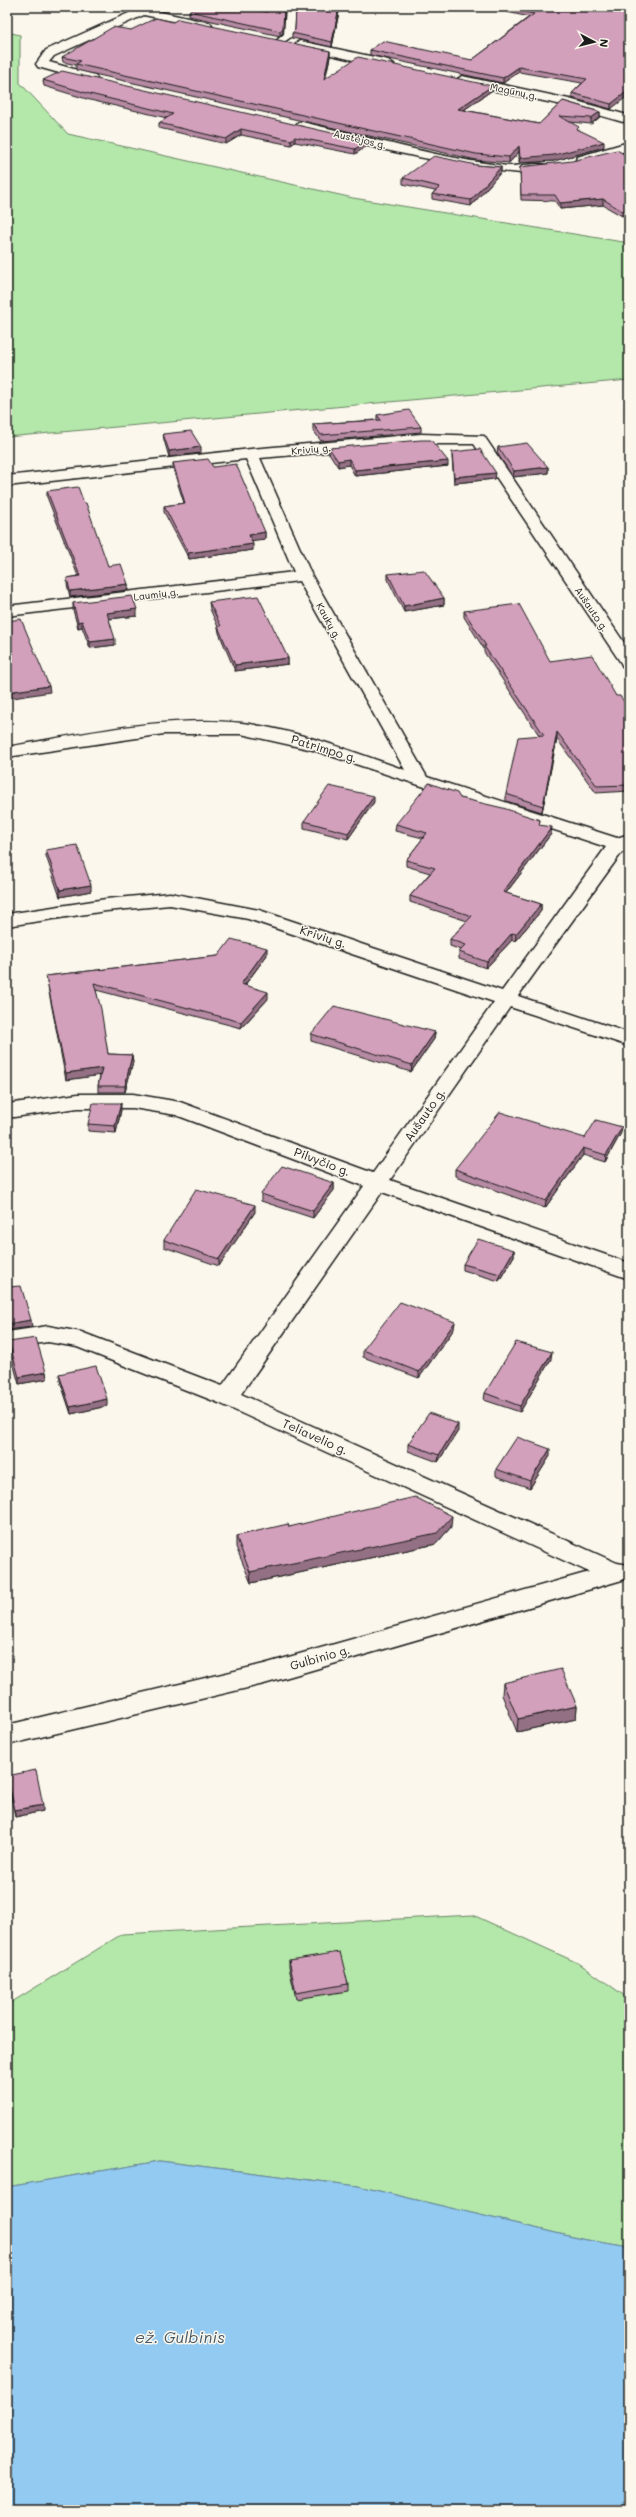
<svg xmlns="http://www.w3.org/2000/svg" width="636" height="2517" font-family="Mali,sans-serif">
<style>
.green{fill:#b4e8aa;stroke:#688263}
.water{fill:#93caf1;stroke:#63849c}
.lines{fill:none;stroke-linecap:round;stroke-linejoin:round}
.lane-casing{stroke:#1c1c1c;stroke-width:3}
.street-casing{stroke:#1c1c1c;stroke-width:3}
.lane{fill:#fbf7ec;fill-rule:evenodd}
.street{fill:#fbf7ec;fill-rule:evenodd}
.wall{fill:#b58aa2;stroke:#1c1c1c}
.shaded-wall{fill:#947084;stroke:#1c1c1c}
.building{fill:#d3a0bc;stroke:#1c1c1c}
.labels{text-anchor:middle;stroke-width:3;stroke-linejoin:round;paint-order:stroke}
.far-street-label{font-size:10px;fill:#1c1c1c;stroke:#fbf7ec}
.street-label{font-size:12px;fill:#1c1c1c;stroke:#fbf7ec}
.near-water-label{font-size:16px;font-style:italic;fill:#465967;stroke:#fbf7ec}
</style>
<rect width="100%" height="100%" fill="#fbf7ec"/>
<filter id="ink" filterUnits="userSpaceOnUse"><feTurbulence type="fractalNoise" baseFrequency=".025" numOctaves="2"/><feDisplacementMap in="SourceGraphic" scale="8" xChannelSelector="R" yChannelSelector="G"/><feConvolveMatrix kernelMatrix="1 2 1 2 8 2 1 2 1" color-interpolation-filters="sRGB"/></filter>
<g filter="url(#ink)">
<path class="green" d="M7,32L20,35V83L68,134L353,198L629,243V380L7,437Z
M473,1915L580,1964L629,1999V2247L581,2239L358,2186L160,2161L7,2187V2005L122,1934Z"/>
<path class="water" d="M160,2161L358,2186L581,2239L629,2247V2510H7V2187Z"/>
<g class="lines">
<defs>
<path id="lane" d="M286,7H296L294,35L281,44L276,41L284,34Z"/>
<path id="street" d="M123,7L143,8L210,23L212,25L206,28L144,15L54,56L49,62L95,75L97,78L95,81L91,82L38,67L36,64L46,50L131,12L124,10Z
M300,41L388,60L394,64L388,68L296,47V43Z
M462,76L569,99L627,115L629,118L623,122L567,106L458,83L456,80Z
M302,122C369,137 441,159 508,166C518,167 550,160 555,168C540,190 330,137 298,129L296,126L298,123Z
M629,142V150L582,164L576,160L577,157Z
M421,434L484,436L629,650V668L623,667L621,663L474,444H421L260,458L312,576L427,777L617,838L629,834V854L622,852L518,996L629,1033V1046L510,1007L390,1180L629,1263V1279L382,1192L241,1394L617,1563L629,1565V1578L264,1684L7,1745V1725L264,1664L589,1572L219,1403L77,1347L48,1342L7,1348V1332L48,1326L81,1332L222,1386L364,1186L176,1115L133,1108H78L7,1118V1104L78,1094H133L180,1102L373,1173L494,1002L248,919L170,905L106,911L7,926V914L106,899L170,893L259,910L502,991L606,847L313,750L241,734H164L7,757V747C84,734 164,715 242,723C298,730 351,751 405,770L299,581L7,616V606L294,572L246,459L7,486V476L251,449Z"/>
</defs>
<use href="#lane" class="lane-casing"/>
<use href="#street" class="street-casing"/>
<use href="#lane" class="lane"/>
<use href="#street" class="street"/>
</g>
<path class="wall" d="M340,7L332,47L292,38V33L295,30Z
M382,7H387V10Z
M485,7H629L611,109L572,98V93L582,83L519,72L503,83L370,55V50L472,60L529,17Z
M189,11L267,12L283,33L280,36L189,16Z
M173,22L330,51V57L325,79L492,86L491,91L464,110L539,124L563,101L600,112V117L591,124L570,122L579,130L604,147L554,161L519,163V152L509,163L476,160L76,70V65L63,62L62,57L131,30Z
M43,80L367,141V146L355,154L295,142L291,145L241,135L226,144L159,128V123L167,118L90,100L44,86Z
M629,157L622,216L603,205L560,209L555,201L521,200L520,167Z
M476,165L501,167V172L471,206L432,199V194L435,191L403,184V178Z
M377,415L421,427V432L321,441L313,430V424L377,420Z
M163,434L201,453L169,457L164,440Z
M498,447L548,467V473L513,477L497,453Z
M329,448L448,466L355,476L349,465L338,467L329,453Z
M452,452L495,479L454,483L452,458Z
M173,463L213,467L265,532V539L251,540L253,550L189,559L164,512V506L184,503L173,469Z
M47,491L108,566L128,584V590L70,597L67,584V578L78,576L47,497Z
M388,574L444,598V605L404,612L388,580Z
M209,602L288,658V664L235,671L219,633L218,627L210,609Z
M73,603L137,616L109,619L115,645L90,648L82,627L78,628L73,610Z
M464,611L550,661L616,696L629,708V791L596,793L557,739L542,812L506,801V794L539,735L484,652V649L464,617Z
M460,798L540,820L539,825L551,834L506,893L541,904V911L515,941L512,940L486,968L459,959V952L461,950L450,946V939L467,921L410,902V896L430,873L406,866V860L423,838L395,831L396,824Z
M374,802L348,839L304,828V821Z
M46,850L91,891L60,897L46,856Z
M267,955L245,985L268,999L241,1028L96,990L108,1054L132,1055L133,1062L125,1092H98V1086L100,1075L66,1080L47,982L46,976L218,956Z
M435,1032L434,1039L411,1072L311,1041V1034Z
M121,1110L116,1133L88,1131V1124Z
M621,1133L605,1162L583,1155L545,1208L455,1176V1169L585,1138Z
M334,1183V1190L313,1218L261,1201V1194Z
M255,1212L219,1266L164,1247V1240Z
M514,1250V1256L499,1281L463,1270V1264Z
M454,1329L419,1378L363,1357V1350Z
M9,1342L46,1372L47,1379L19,1384L9,1349Z
M551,1359L520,1412L484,1400L485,1393Z
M59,1374L107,1406L71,1414L60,1381Z
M458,1431L438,1462L408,1451V1444Z
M550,1456L530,1488L496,1476V1469Z
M289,1527H451L436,1544L251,1583L236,1547V1536Z
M503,1683L577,1706L576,1719L517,1732L502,1695Z
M7,1776L43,1811L15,1817L8,1783Z
M289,1960L348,1984V1991L296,1999L289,1967Z"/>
<path class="shaded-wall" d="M284,7L283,33L280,36V31Z
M339,7H340L332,47V42Z
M330,51V57L324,85V79Z
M519,67V72L503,83V78Z
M492,86L491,91L458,114V109Z
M629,90V95L611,109V104Z
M600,112V117L591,124V118Z
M241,129V135L226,144V139Z
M295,137V142L291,145V140Z
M367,141V146L355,154V149Z
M604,142V147L554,161L519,163L520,158Z
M519,146V152L509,163V157Z
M501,167V172L471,206V200Z
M603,199V205L560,209V203Z
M629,209V214L622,216V211Z
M201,447V453L169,457V451Z
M349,459V465L338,467V461Z
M448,461V466L355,476V470Z
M548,467V473L513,477L514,471Z
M496,473L495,479L454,483V477Z
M265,532V539L249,541V535Z
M253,544V550L189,559L188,553Z
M128,584V590L70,597V591Z
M444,598V605L404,612V606Z
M137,609V616L107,619V613Z
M82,621V627L78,628V622Z
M115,639V645L90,648V642Z
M288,658V664L235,671V665Z
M49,686L50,692L7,699V692Z
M557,732V739L542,812L543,806Z
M374,796V802L348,839V833Z
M552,827L551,834L502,898L503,892Z
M91,885V891L60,897V890Z
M541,904V911L515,941L516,934Z
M512,933V940L486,968L487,962Z
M267,948V955L241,990V984Z
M268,992V999L241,1028V1022Z
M435,1032L434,1039L411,1072L412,1065Z
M132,1055L133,1062L125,1092V1086Z
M102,1068V1075L66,1080V1073Z
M121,1103V1110L116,1133L115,1126Z
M622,1127L621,1133L605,1162L606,1155Z
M583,1148V1155L545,1208L546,1201Z
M334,1183V1190L313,1218V1211Z
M255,1205V1212L219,1266V1259Z
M514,1250V1256L499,1281L500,1274Z
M31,1320L32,1327L7,1330V1324Z
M455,1322L454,1329L419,1378V1372Z
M552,1352L551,1359L520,1412V1406Z
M46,1372L47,1379L19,1384V1377Z
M107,1399V1406L71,1414L70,1407Z
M458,1424V1431L438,1462L439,1455Z
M550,1449V1456L530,1488V1481Z
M452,1516L451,1527L436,1544L251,1583L250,1572Z
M577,1706L576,1719L517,1732L518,1719Z
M43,1805V1811L15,1817V1810Z"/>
<path class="building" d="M195,7H241L267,12L268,7H284L283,28L280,31L189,11Z
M296,7H339L332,42L292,33L295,30Z
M506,7H629V90L611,104L572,93L587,79L519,67L503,78L370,50L383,41L472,60L534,14Z
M156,18L173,22L178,19L330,51L324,79L358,57L492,86L458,109L539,124L563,101L600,112L591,118L559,116L579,127L577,129L604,142L554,155L520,158L519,146L509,157L476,154L76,64L81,61L62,57L113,27L131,30Z
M62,71L367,141L355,149L295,137L291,140L241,129L226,139L159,123L173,114L90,94L43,80Z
M617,150L629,157V209L622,211L603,199L560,203L555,195H521L520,167L572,161Z
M434,156L476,165L501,167L471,200L432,194L440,187L403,178Z
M409,410L421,427L321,435L313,424L381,420L377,415Z
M191,431L201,447L169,451L163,434Z
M421,440H431L448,461L355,470L349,459L338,461L329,448Z
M527,443L548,467L514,471L498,447Z
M480,449L496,473L454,477L452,452Z
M208,459L213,467L236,464L265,532L249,535L253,544L188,553L164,506L185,503L173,463Z
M78,487L84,503H86L108,566L121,564L128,584L70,591L67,578L80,576L47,491Z
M424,570L444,598L404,606L388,574Z
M132,596L137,609L107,613L115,639L90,642L82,621L78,622L73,603Z
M258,596L288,658L235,665L218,627L221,626L209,602Z
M519,604L550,661L592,655L616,696H620L629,708V785L597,786L557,732L543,806L506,794L518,737L544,735L484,646H486L464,611Z
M21,619L49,686L7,692V621Z
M429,783L457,793L460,798L503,808L540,820L539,825L552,827L503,892L541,904L516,934L512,933L487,962L459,952L466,945L450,939L472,916L410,896L435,868L406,860L427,833L396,824Z
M329,786L374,796L348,833L304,821Z
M77,845L91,885L60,890L46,850Z
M231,939L267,948L241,984L268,992L241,1022L94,983L101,1009L108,1054L132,1055L125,1086H98L102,1068L66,1073L46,976L218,956Z
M334,1006L435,1032L412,1065L311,1034Z
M93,1103H121L115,1126L88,1124Z
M500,1112L585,1138L596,1120L622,1127L606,1155L583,1148L546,1201L455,1169Z
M282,1166L334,1183L313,1211L261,1194Z
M196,1189L255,1205L219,1259L164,1240Z
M478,1239L514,1250L500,1274L463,1264Z
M21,1286L31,1320L7,1324V1287Z
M400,1302L455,1322L419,1372L363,1350Z
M36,1338L46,1372L19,1377L9,1342Z
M516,1342L552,1352L520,1406L485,1393Z
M96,1366L107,1399L70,1407L59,1374Z
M429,1413L458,1424L439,1455L408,1444Z
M517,1437L550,1449L530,1481L496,1469Z
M415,1497L452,1516L437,1533L250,1572L236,1536L288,1524L289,1527Z
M561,1669L577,1706L518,1719L503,1683Z
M36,1770L43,1805L15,1810L7,1776Z
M340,1952L348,1984L296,1993L289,1960Z"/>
</g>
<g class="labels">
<g class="far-street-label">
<text transform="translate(514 91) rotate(12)" y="4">Magūnų g.</text>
<text transform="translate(360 139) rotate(13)" y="4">Austėjos g.</text>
<text transform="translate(311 449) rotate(-5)" y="4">Krivių g.</text>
<text transform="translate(156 594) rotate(-7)" y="4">Laumių g.</text>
<text transform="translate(592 609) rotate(56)" y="4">Aušauto g.</text>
<text transform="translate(329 621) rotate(61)" y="4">Kaukų g.</text>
</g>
<g class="street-label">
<text transform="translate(324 749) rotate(17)" y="4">Patrimpo g.</text>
<text transform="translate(323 937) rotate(18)" y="4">Krivių g.</text>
<text transform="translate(425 1115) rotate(-55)" y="4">Aušauto g.</text>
<text transform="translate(322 1162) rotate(21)" y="4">Pilvyčio g.</text>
<text transform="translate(315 1437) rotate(24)" y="4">Teliavelio g.</text>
<text transform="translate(320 1658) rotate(-16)" y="4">Gulbinio g.</text>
</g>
<g class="near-water-label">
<text x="180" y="2343">ež. Gulbinis</text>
</g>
</g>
<rect width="636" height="2517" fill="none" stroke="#fbf7ec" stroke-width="24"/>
<rect x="12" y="12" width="612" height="2493" fill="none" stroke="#1c1c1c" stroke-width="1.5" filter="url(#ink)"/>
<g transform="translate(594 42) rotate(97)" stroke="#fbf7ec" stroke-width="3" paint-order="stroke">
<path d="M0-3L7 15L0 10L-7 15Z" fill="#1c1c1c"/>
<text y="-6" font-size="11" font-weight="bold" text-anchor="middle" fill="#1c1c1c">N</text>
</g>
</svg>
